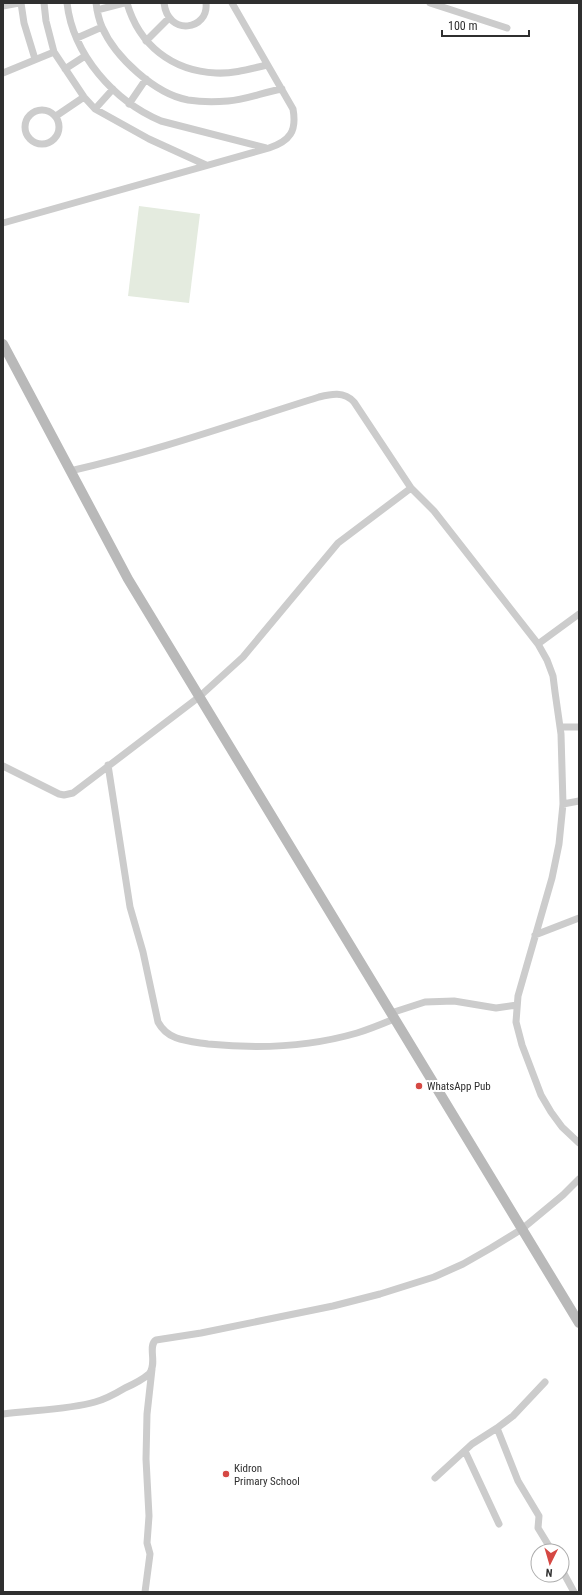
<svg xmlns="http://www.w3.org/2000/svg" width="582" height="1595" font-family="'Roboto Condensed',sans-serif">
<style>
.green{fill:#e4ebdf}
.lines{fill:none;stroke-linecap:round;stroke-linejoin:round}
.street{stroke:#ccc;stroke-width:7}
.secondary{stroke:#b9b9b9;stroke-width:10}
.poi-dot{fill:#d54843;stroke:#fff;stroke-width:1.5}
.labels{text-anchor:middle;stroke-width:4;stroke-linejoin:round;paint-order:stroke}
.poi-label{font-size:11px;fill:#2f2f2f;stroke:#fff;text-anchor:start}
</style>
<rect width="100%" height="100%" fill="#fff"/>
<path class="green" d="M139,206L200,214L189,303L128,296Z"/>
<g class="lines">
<path class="street" d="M21,3L24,23L35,59
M44,3L46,21L54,52L84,97L95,109L149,139L206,165
M67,3C73,55 114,101 161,121L266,148
M96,3C97,11 99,20 102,27C115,57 155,94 188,100C201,102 215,102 228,101C246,100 264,92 282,89
M127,3C139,45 172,71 216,73C233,74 250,69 267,65
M164,3C168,37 209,30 206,3
M430,3L507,28
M3,6L19,3
M97,10L124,3
M77,38L102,27
M146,41L169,18
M65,69L85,56
M3,73L54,52
M129,104L146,79
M95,109L113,89
M25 127a17 17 0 1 1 34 0a17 17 0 1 1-34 0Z
M56,116L84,97
M3,223L269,148C290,141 297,131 293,109L232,3
M70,471C154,452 236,423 319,397C331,394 344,391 354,402L411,488L434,511L538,644L547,660L553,676L555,692L561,734L563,804L559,844L552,878L518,996L516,1022L522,1045L541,1095L551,1112L562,1127L579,1143
M538,644L579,614
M560,727H579
M108,765L130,907L143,952L158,1022C168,1041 188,1041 208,1044C258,1049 309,1047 357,1033C370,1029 382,1024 394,1019
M3,766L59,794L64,795L73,793L199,697L243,657L338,543L411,488
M563,804L579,801
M535,935L579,918
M391,1013L425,1002L454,1001L496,1008L517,1005
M3,1414C31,1410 68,1410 95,1402C106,1399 115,1394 125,1388C134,1384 142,1380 149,1374C158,1363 147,1346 156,1340L201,1333L333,1306L380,1294L434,1277L463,1264L491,1248L522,1229L563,1195L579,1179
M497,1428L518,1481L539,1516L538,1528L552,1551
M465,1451L499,1524
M435,1478L472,1444L497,1428L513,1416L545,1382
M562,1570L574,1592
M145,1592L150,1554L147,1543L149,1516L146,1459L147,1414L152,1369"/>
<path class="secondary" d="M3,344L128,579L579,1323"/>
</g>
<g class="poi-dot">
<circle cx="419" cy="1086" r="4"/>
<circle cx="226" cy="1474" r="4"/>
</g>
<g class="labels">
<g class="poi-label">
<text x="427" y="1090">WhatsApp Pub</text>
<text x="234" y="1472">Kidron<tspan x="234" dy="13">Primary School</tspan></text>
</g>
</g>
<rect width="582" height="1595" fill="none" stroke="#2f2f2f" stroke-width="8"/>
<g transform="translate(550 1563) rotate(185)"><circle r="19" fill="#ffffff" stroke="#acacac"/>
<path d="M0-3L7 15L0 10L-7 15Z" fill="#d54843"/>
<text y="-6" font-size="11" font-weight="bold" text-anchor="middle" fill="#2f2f2f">N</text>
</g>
<path d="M442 30v6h87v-6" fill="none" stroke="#2f2f2f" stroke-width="2"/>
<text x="448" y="30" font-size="12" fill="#2f2f2f" stroke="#ffffff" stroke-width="3" paint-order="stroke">100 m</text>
</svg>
